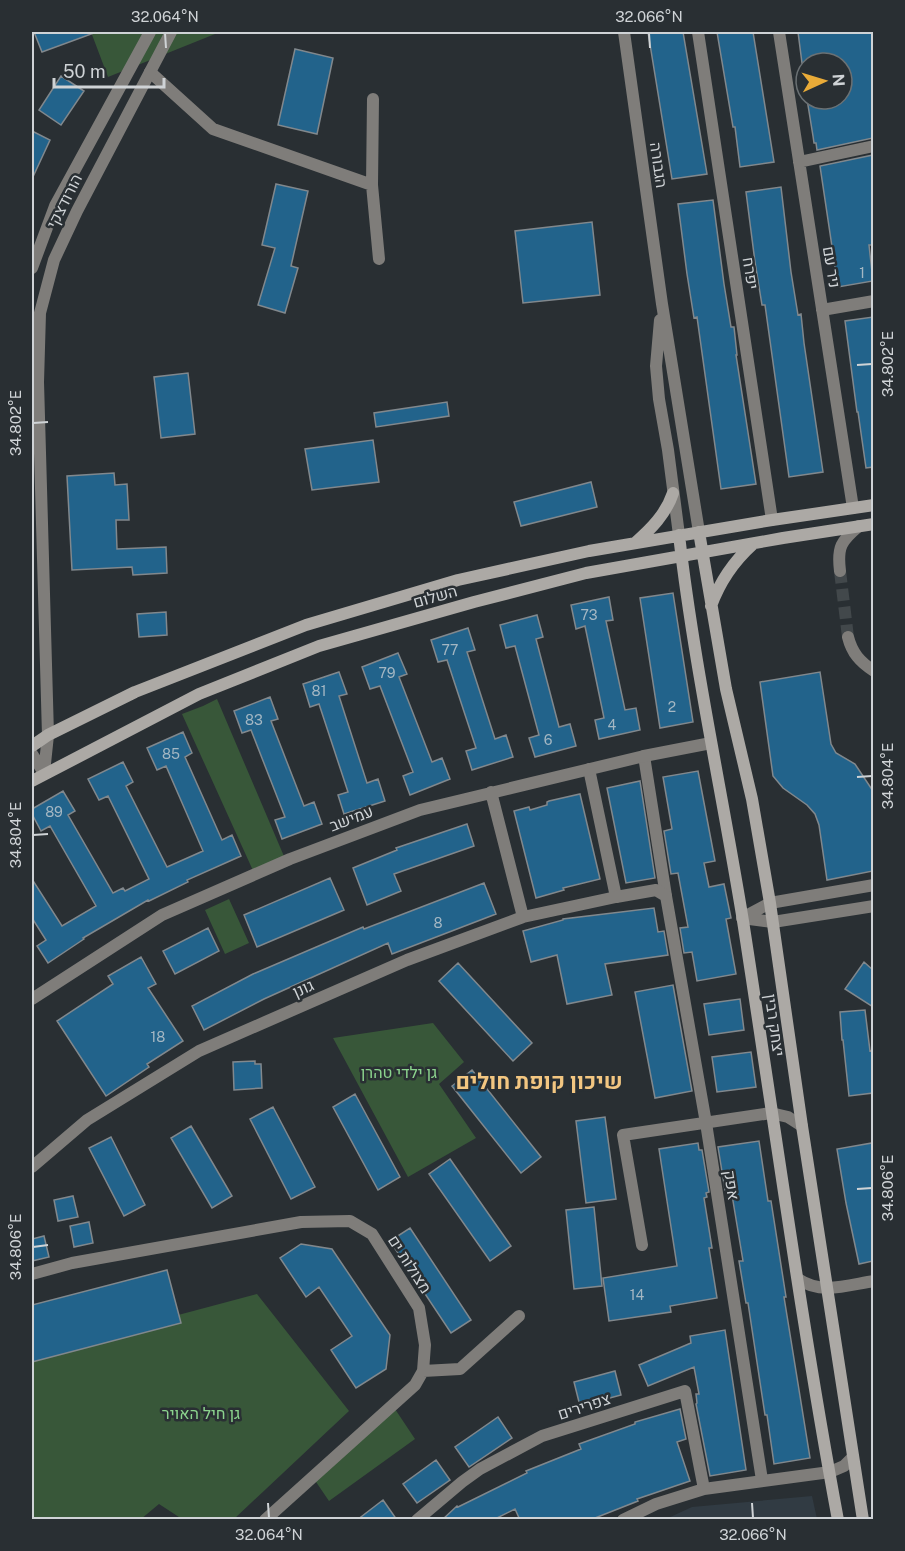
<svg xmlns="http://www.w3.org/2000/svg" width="905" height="1551" font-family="'Public Sans',Heebo,sans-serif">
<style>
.built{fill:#313b43}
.green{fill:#385739}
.building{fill:#22638b;stroke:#81888d;stroke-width:1.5}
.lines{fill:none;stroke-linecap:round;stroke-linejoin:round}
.minor-tunnel{stroke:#42484b;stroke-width:12;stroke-dasharray:12 6;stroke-linecap:butt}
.pedestrian{stroke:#7f7d7a;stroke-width:12}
.minor{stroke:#7f7d7a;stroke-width:12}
.tertiary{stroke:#7f7d7a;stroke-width:12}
.secondary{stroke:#aca9a5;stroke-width:12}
.ticks{fill:none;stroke:#cfd3d6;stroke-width:2}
.labels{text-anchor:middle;stroke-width:5;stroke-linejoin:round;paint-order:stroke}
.number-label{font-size:14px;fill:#a4b7c3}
.street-label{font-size:16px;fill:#cfd3d6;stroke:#292f33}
.park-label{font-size:16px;fill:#8bd38d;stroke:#292f33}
.district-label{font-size:22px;font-weight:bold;fill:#f2c681;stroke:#292f33}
.neatline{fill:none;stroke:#cfd3d6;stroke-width:2}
.ticks-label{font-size:15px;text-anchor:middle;fill:#cfd3d6}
</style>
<rect width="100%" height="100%" fill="#292f33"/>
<path class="built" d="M812,1496L817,1519H666L692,1507Z"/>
<path class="green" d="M91,32H220L108,77Z
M217,699L286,861L255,875L182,714L203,706Z
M229,899L249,943L225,954L205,910Z
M433,1023L464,1062L439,1084L476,1138L408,1177L333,1038Z
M257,1294L349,1411L234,1519H182L159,1504L141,1519L32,1520V1354Z
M393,1406L415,1439L329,1501L314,1479Z"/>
<path class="building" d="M34,32H94V33L42,52Z
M648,32H683L707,174L672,179Z
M717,32H753L774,162L740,167L735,127H733Z
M798,32H873V138L817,150L816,143H814L813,136L807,99H842V63H802Z
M295,49L333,58L317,134L278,125Z
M61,76L84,91L61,125L39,110Z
M32,131L50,140L32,179Z
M873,155V245H869L873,281L838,287L820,166Z
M276,184L308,191L291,266L298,268L285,313L258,305L275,248L262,245Z
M781,187L791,272L798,315L801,314L804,343L823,472L789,477L765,305H762L755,262L746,192Z
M713,200L724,284L731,327H734L737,355H736L756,484L721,489L697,317L694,318L687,274L678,204Z
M592,222L600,295L523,303L515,231Z
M873,317V467L866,468L858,412H857L845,321Z
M188,373L195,434L161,438L154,377Z
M447,402L449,416L376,427L374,413Z
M373,440L379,482L312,490L305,449Z
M114,473L115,485L127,484L129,520H116L117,549L166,547L167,573L133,575L132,567L72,570L67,476Z
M591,482L597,507L521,526L514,502Z
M673,593L693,722L660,728L640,598Z
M609,597L613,620L606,621L625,710L636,708L640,730L599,739L595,720L604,718L585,626L576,629L571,605Z
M166,612L167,635L139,637L137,614Z
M537,615L543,637L536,639L559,727L570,724L576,746L535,757L529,738L539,735L515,646L506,648L500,625Z
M468,628L475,650L467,652L495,739L506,735L513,757L472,770L466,751L476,748L447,660L438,662L431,640Z
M398,653L407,674L399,677L432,762L442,758L450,779L410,795L403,776L413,772L380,686L370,689L362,667Z
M339,672L347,694L339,696L367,783L378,779L385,801L344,814L338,795L348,792L319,704L310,707L303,684Z
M820,672L831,744L836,753L855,764L873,791V871L827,880L819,825L815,814L807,805L783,788L773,776L760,682Z
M270,697L278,719L271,721L304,806L314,802L322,824L282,839L275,820L285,817L251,730L242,733L234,711Z
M183,732L192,753L185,757L222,840L232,835L241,856L187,880L188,882L149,901L148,900L83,938L84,939L48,963L37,946L46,940L32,918V879L62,926L96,906L50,826L41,831L32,814V809L63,791L75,811L68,815L113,893L123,888L125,891L149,879L108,796L99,800L88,779L123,762L133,782L126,786L167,867L203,851L166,766L157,770L147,748Z
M698,771L715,861L704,863L709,887L724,884L731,918L726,919L736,974L697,981L692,952L684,953L680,928L688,927L678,873L671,874L664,831L672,829L663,777Z
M640,781L655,878L626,883L607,788Z
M580,794L600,879L563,888L564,890L536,898L514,811L529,807L530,810L547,805V802L549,801Z
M467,824L474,846L394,874L401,891L367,905L353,868L397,850L396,848Z
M330,878L344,910L257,947L244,915Z
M484,883L496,914L392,954L388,943L264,999L204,1030L192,1006L253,974L363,927L364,929Z
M654,908L658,932L664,931L668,955L605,964L612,995L567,1004L557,955L531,962L523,931L563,920V919Z
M208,928L219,951L175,974L163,951Z
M141,957L156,984L148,988L183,1041L147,1064L149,1067L106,1096L57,1021L113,984L108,976Z
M864,962L873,970V1007L845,989Z
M458,963L532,1043L513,1061L439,981Z
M673,985L692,1091L655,1098L635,992Z
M740,999L744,1030L709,1035L704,1004Z
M865,1010L870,1051L873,1050V1093L849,1096L843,1040H842L840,1012Z
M751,1052L756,1087L717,1092L712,1057Z
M255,1061V1064H261L262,1088L234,1090L233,1062Z
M472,1070L541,1157L521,1173L452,1086Z
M355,1094L400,1177L378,1190L333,1107Z
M273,1107L315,1187L291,1199L250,1119Z
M605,1117L616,1199L586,1203L576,1121Z
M191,1126L232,1196L212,1208L171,1138Z
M111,1137L145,1205L124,1216L89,1148Z
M759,1141L768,1201H771L786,1297H784L810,1458L774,1464L767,1415H765L748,1303H746L739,1261H743L731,1189L725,1190L718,1147Z
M698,1143L699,1150H702L709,1192L706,1193L707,1197L704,1198L712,1248H709L717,1298L670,1306L671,1312L609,1321L603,1278L677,1266L659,1149Z
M872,1143L873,1261L859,1264L846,1203L837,1149Z
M450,1159L511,1246L490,1261L429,1174Z
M73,1196L78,1217L58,1221L54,1200Z
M594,1207L602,1286L574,1289L566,1210Z
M89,1222L93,1243L74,1247L70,1226Z
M410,1228L471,1320L451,1333L390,1241Z
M44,1236L49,1257L32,1261V1239Z
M301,1244L332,1249L390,1335L386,1369L356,1388L331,1350L352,1336L319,1287L306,1297L280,1258Z
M167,1270L181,1323L32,1362V1305Z
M725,1330L746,1470L710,1476L696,1404L697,1403L696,1394H699L694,1367L648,1386L639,1365L691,1343L690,1336Z
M615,1371L621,1395L580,1406L574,1382Z
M680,1409L686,1439L677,1442L690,1481L637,1499L638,1501L590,1520H520L515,1509L493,1520H442L457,1506L458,1507L527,1473L526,1471L581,1449L579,1444L635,1424V1422Z
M498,1417L512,1438L469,1467L455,1447Z
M436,1460L450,1480L417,1503L403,1484Z
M383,1500L397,1520H357Z"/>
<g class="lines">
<path class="minor-tunnel" d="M840,571L848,637"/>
<path class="pedestrian" d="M644,756L666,896
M589,769L616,897"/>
<path class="minor" d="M624,32L662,304L699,532
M698,32L772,520
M779,32L853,508
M150,72L213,129L372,185
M373,99L372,185L379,259
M799,162L874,146
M822,310L874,301
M660,320L656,366L659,399L668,450L679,535
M840,571C837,547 841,541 859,526
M848,637C852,653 860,662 874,671
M491,792L523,917
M742,918L770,903L874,885
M742,918L773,922L874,906
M32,999L162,915L290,859L420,810L644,756L711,743
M32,1167L87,1120L199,1051L407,960L523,917L616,897L656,890L666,896L706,1123L762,1480
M642,1245L623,1135L771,1113L788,1117L802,1126
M32,1274L72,1263L301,1222L350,1221L372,1234L419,1308L425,1345L423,1371L415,1385L265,1520
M798,1279C821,1295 848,1285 874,1281
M423,1371L460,1369L519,1316
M417,1520L462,1482L480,1469L542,1436L685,1391L704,1489
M623,1520L656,1504L704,1489L830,1472L844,1466L853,1457"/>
<path class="tertiary" d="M32,268L55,206L150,32
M32,754L44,773
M44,773L48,735L38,382L40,313L54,260L77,211L171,32"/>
<path class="secondary" d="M699,532L726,689L752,799L770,903L802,1126L863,1520
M679,535C694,665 722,792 743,921C774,1120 801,1321 838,1520
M635,543C651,529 666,514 673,493
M711,606C720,581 733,562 753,544
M32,746L48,735L135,692L306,625L458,580L589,551L772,520L874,505
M32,781L199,694L319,646L474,602L586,573L783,538L874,524"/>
</g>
<path class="ticks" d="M165,33L166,48M649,33L650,48M857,365L872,364M33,423L48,422M857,777L872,776M33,835L48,834M857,1189L872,1188M33,1247L48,1245M268,1503L269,1518M752,1503L753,1518"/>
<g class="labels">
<g class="number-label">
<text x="862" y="278">1</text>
<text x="589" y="620">73</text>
<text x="450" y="655">77</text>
<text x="387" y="678">79</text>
<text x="319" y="696">81</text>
<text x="672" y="712">2</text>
<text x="254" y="725">83</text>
<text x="612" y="730">4</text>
<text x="548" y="745">6</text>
<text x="171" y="759">85</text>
<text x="54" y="817">89</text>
<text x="438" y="928">8</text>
<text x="158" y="1042">18</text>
<text x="637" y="1300">14</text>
</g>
<g class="street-label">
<text transform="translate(659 165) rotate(82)" y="6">הגבורה</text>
<text transform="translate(64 201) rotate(-63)" y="6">הורודצקי</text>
<text transform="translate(832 267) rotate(81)" y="6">ניר עם</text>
<text transform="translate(751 273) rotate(81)" y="6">יפרח</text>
<text transform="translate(435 596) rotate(-16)" y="6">השלום</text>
<text transform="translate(351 818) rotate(-21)" y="6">עמישב</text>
<text transform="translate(303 988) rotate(-24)" y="6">גונן</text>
<text transform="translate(775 1025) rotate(82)" y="6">יצחק רבין</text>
<text transform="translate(732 1185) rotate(81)" y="6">אפק</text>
<text transform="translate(410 1264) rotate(57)" y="6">מצולות ים</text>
<text transform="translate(584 1406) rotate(-18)" y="6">צפרירים</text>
</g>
<g class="park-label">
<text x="399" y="1078">גן ילדי טהרן</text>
<text x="201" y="1419">גן חיל האויר</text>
</g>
<g class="district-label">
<text x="539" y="1089">שיכון קופת חולים</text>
</g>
</g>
<rect width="905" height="1551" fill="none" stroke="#292f33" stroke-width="66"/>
<g transform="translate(824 81) rotate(86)"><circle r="28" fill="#292f33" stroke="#6b7174" stroke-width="1.5"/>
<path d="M0-4.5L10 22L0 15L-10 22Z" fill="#e9ab38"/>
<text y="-9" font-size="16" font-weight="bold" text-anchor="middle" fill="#cfd3d6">N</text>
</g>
<path d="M54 78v9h110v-9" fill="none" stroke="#cfd3d6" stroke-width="3"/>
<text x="63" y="78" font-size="18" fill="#cfd3d6" stroke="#292f33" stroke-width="4.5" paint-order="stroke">50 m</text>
<rect x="33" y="33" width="839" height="1485" class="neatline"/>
<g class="ticks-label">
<text x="165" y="22">32.064°N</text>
<text x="649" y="22">32.066°N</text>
<text transform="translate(888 364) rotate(-90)" y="5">34.802°E</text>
<text transform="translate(16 423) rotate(-90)" y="5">34.802°E</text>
<text transform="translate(888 776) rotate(-90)" y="5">34.804°E</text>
<text transform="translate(16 835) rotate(-90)" y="5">34.804°E</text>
<text transform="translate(888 1188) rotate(-90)" y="5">34.806°E</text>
<text transform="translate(16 1247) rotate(-90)" y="5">34.806°E</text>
<text x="269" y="1540">32.064°N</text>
<text x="753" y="1540">32.066°N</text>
</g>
</svg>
